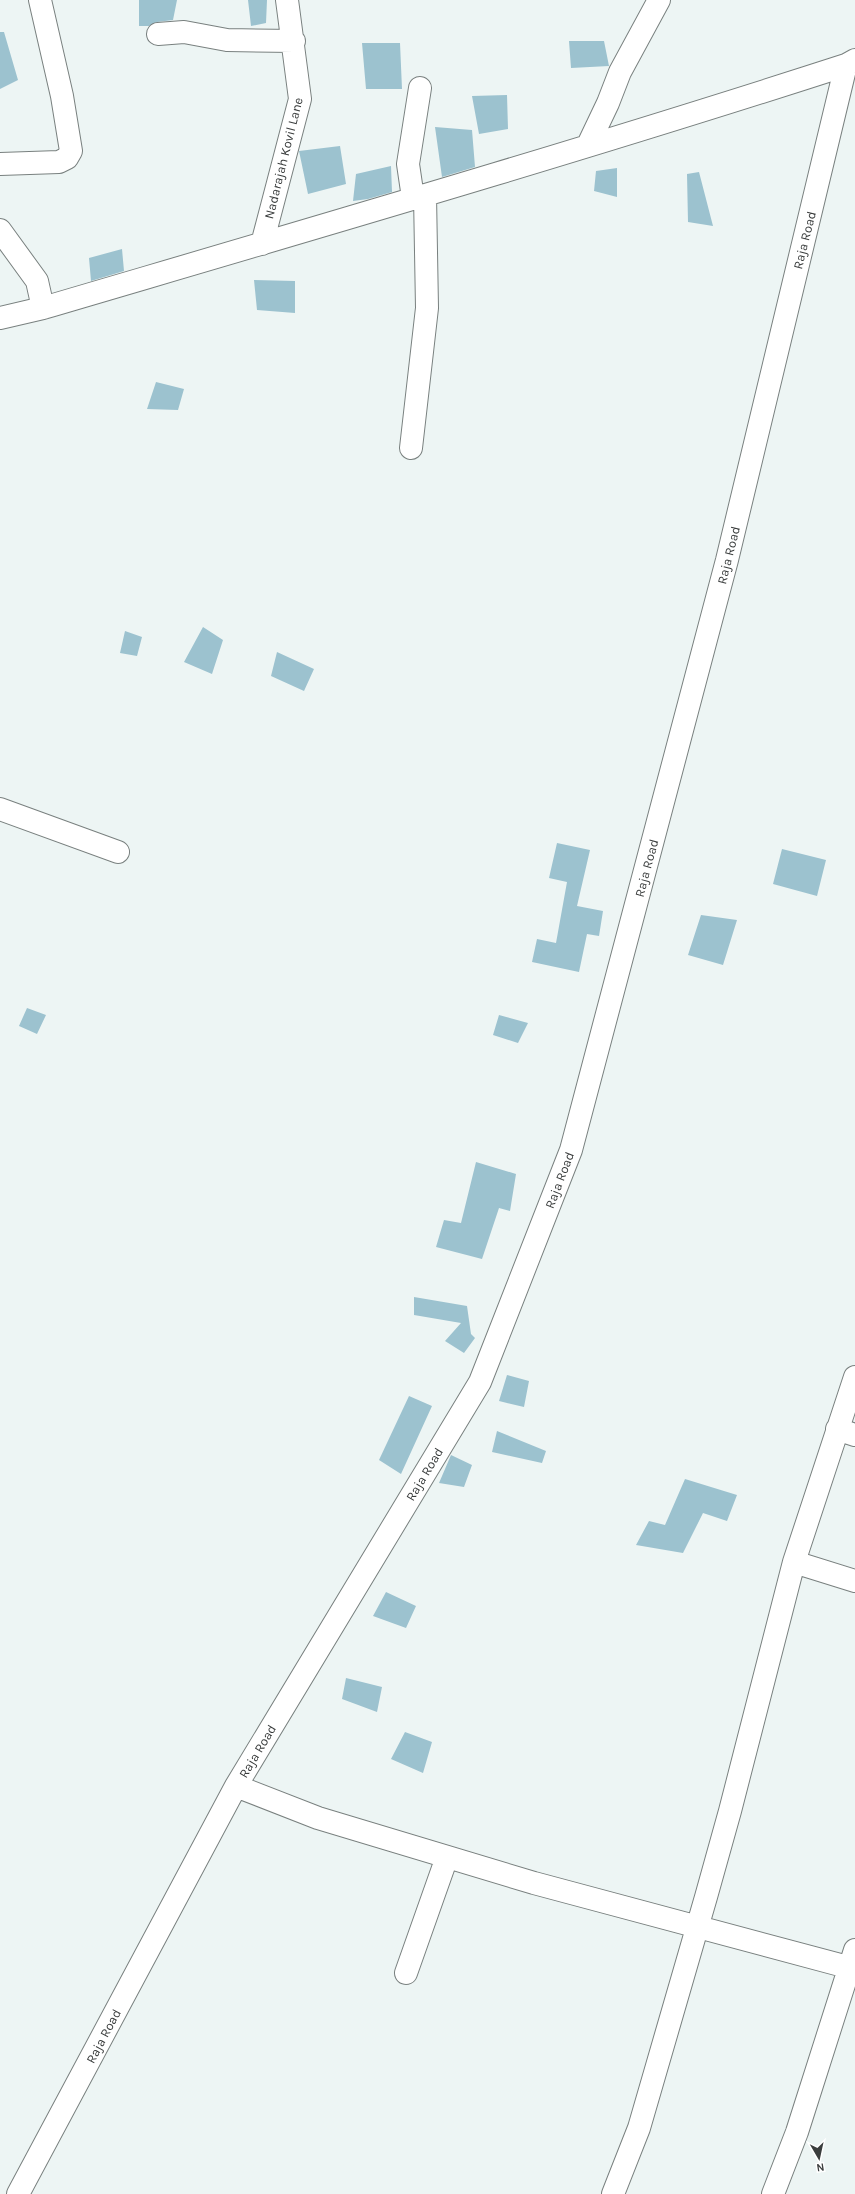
<svg xmlns="http://www.w3.org/2000/svg" width="855" height="2194" font-family="Karla,sans-serif">
<style>
.building{fill:#9cc2cf}
.lines{fill:none;stroke-linecap:round;stroke-linejoin:round}
.minor-casing{stroke:#79807f;stroke-width:24}
.minor{stroke:#fff;stroke-width:22}
.labels{text-anchor:middle;stroke-width:3;stroke-linejoin:round;paint-order:stroke}
.street-label{font-size:13px;fill:#3a3d3d;stroke:#fff}
</style>
<rect width="100%" height="100%" fill="#edf5f4"/>
<path class="building" d="M139,0H177L173,20L157,22L149,26H139Z
M248,0H267L266,23L251,26Z
M0,32H4L18,80L0,89Z
M569,41H604L609,66L571,68Z
M362,43H400L402,89H366Z
M507,95L508,129L479,134L472,96Z
M435,127L472,130L475,167L442,177Z
M340,146L346,184L308,194L299,151Z
M391,166L392,192L368,199L353,201L356,174Z
M617,168V197L594,191L596,171Z
M699,172L713,226L688,222L687,174Z
M122,249L124,271L91,281L89,258Z
M254,280L295,281V313L257,310Z
M156,382L184,389L178,410L147,409Z
M203,627L223,640L212,674L184,662Z
M125,631L142,637L137,656L120,653Z
M277,652L314,669L304,691L271,676Z
M557,843L590,850L577,906L603,911L599,936L587,934L579,972L532,962L537,939L556,943L567,882L549,878Z
M782,849L826,860L817,896L773,884Z
M701,915L737,920L723,965L688,955Z
M27,1008L46,1015L37,1034L19,1026Z
M499,1015L528,1023L518,1043L493,1035Z
M476,1162L516,1174L510,1211L499,1208L482,1259L436,1247L444,1220L461,1223Z
M414,1297L467,1306L471,1334L475,1338L464,1353L445,1341L461,1323L414,1315Z
M507,1375L529,1381L524,1407L499,1401Z
M409,1396L432,1406L401,1474L379,1460Z
M497,1431L546,1451L542,1463L492,1452Z
M451,1455L472,1465L464,1487L439,1483Z
M685,1479L737,1495L727,1521L703,1513L683,1553L636,1545L649,1521L665,1525Z
M386,1592L416,1606L406,1628L373,1616Z
M346,1678L382,1687L377,1712L342,1699Z
M405,1732L432,1742L423,1773L391,1759Z"/>
<g class="lines">
<defs>
<path id="minor" d="M158,34L184,32L227,40L294,41
M588,145L608,103L620,72L659,0
M0,164L59,162L67,158L71,151L62,96L40,0
M413,198L408,164L420,88
M0,230L37,281L43,308
M262,244L300,99L287,0
M0,318L43,308C311,229 580,151 846,65L855,60
M411,448L427,308L425,195
M0,809L118,852
M837,1429L855,1435
M794,1562L855,1581
M236,1786L318,1818L534,1883L855,1969
M406,1973L447,1857
M18,2194L236,1786L480,1382L571,1150L727,560L846,65
M613,2194L639,2128L706,1897L730,1811L794,1562L855,1377
M773,2194L797,2132L855,1950"/>
</defs>
<use href="#minor" class="minor-casing"/>
<use href="#minor" class="minor"/>
</g>
<g class="labels">
<g class="street-label">
<text transform="translate(283 158) rotate(-76)" y="5">Nadarajah Kovil Lane</text>
<text transform="translate(804 240) rotate(-76)" y="5">Raja Road</text>
<text transform="translate(728 555) rotate(-76)" y="5">Raja Road</text>
<text transform="translate(646 868) rotate(-75)" y="5">Raja Road</text>
<text transform="translate(559 1180) rotate(-69)" y="5">Raja Road</text>
<text transform="translate(424 1474) rotate(-59)" y="5">Raja Road</text>
<text transform="translate(257 1751) rotate(-59)" y="5">Raja Road</text>
<text transform="translate(103 2036) rotate(-62)" y="5">Raja Road</text>
</g>
</g>
<g transform="translate(819 2158) rotate(171)" stroke="#ffffff" stroke-width="3" paint-order="stroke">
<path d="M0-3L7 15L0 10L-7 15Z" fill="#3a3d3d"/>
<text y="-6" font-size="11" font-weight="bold" text-anchor="middle" fill="#3a3d3d">N</text>
</g>
</svg>
